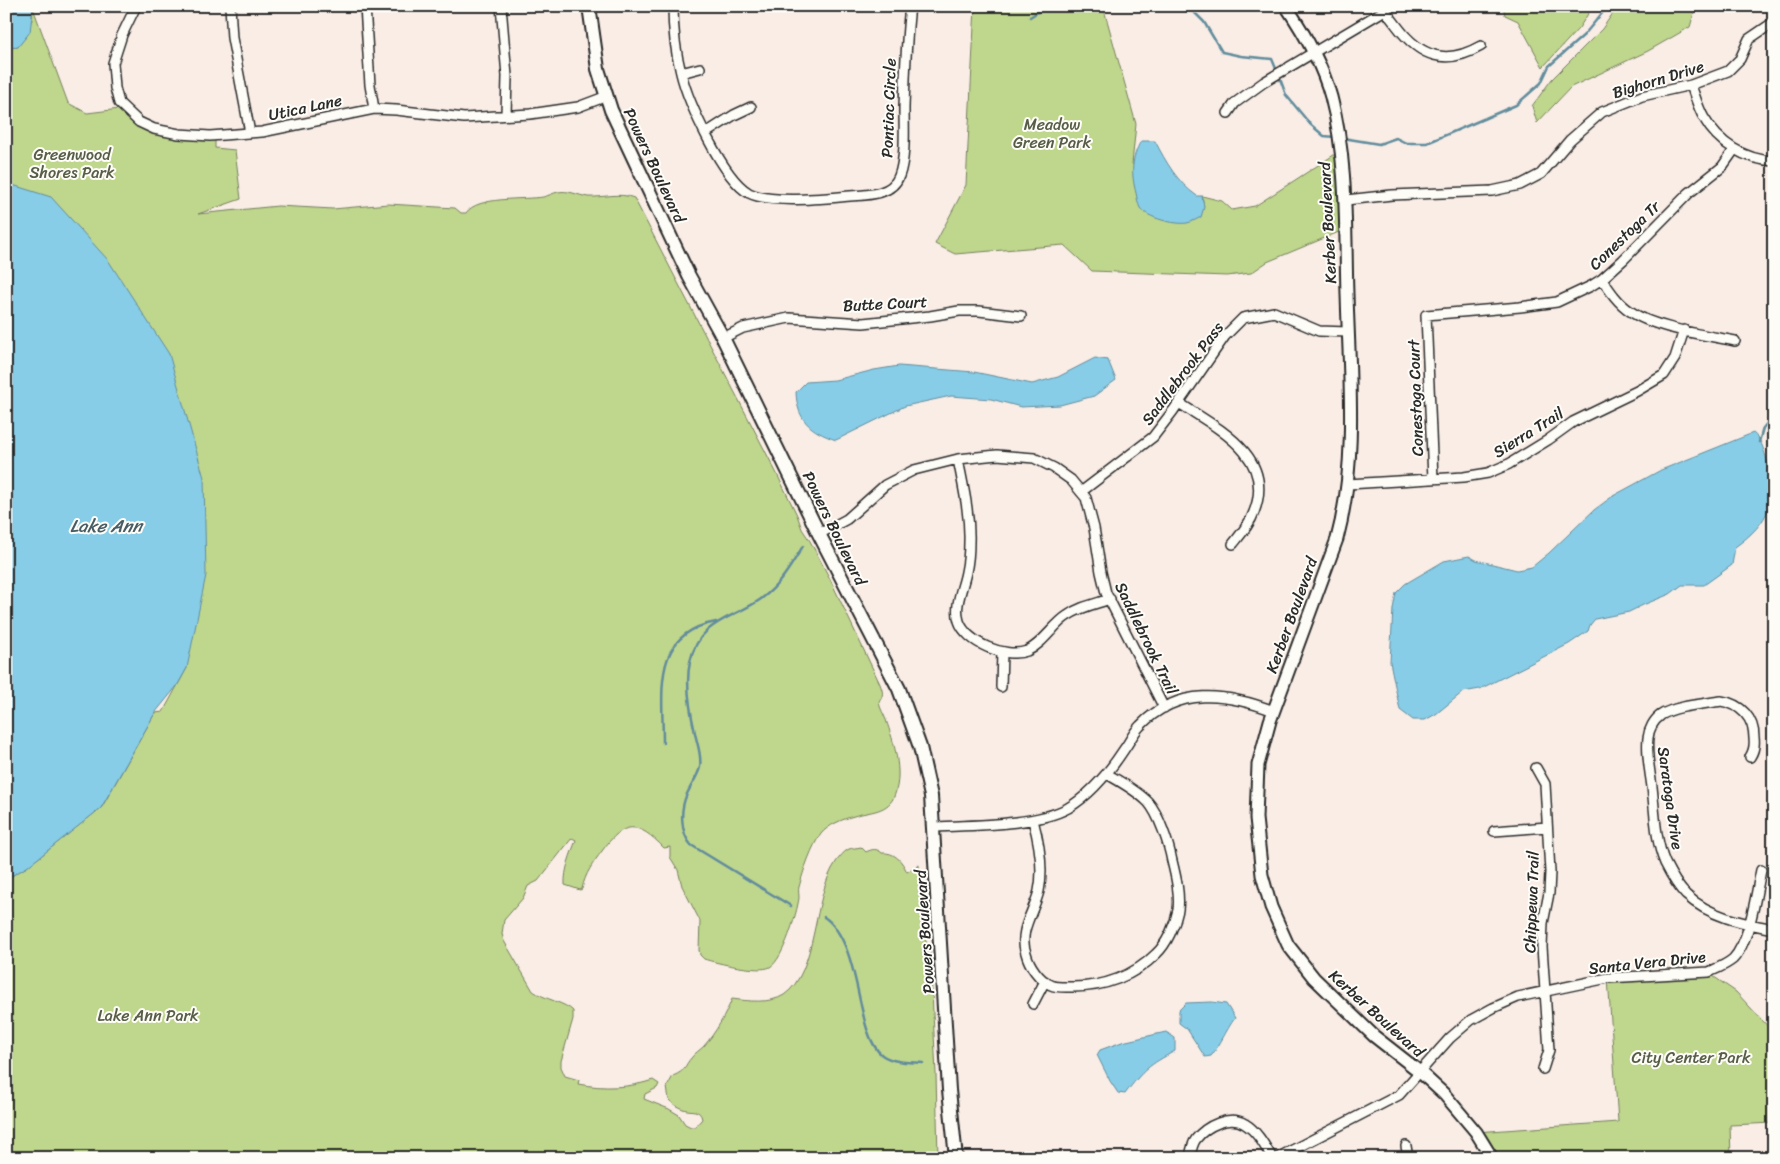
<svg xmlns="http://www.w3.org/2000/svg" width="1780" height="1164" font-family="Sriracha,sans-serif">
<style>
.green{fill:#bfd68d;stroke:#75805c}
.water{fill:#87cde8;stroke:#628c9c}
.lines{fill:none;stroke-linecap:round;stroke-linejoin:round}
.stream{stroke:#628c9c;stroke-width:2.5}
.minor-casing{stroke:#2b2b2b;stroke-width:12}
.tertiary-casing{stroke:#2b2b2b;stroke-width:15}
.secondary-casing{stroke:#2b2b2b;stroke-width:16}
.minor{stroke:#fdfcf7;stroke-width:9}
.tertiary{stroke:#fdfcf7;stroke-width:11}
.secondary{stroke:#fdfcf7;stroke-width:12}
.labels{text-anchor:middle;stroke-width:4;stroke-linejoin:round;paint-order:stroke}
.street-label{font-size:16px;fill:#2b2b2b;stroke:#fdfcf7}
.park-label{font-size:16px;fill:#575e48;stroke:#fdfcf7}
.water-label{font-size:18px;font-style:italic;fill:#475c64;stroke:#fdfcf7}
</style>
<rect width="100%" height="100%" fill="#f9ede6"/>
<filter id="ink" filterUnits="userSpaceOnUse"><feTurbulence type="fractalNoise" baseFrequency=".02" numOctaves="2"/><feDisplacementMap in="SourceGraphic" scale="10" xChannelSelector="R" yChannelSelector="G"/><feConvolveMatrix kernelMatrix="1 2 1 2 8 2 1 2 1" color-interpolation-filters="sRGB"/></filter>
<g filter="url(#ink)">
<path class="green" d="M975,6H1103L1136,124L1132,164L1204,207L1202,196L1222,201L1232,210L1255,206L1340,151L1346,229L1267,262L1251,273L1227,276L1092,271L1064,245L955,254L935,244L966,185Z
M1503,6H1593L1579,28L1543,67L1518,21L1505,15Z
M1618,6H1696L1690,27L1648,51L1571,87L1537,123L1532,106L1552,79L1602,29Z
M33,8L68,103L87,113L128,108L165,132L189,139L215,140V148L235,150L241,199L198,214L278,206L333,209L388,204L455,208L461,213H466C477,196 524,200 543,197C548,196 553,193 558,192C569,190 577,195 588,197C602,198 620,192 634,198L776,472L797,515L802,529L810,541L829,577L880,684C883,692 884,695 879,702C880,709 884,714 886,720C894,742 903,771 895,794C889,813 869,811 854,816C843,819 828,825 821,834C812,845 803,872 799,887C798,890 799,894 799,898C797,913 783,960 770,967C760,973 716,963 704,959L700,955L699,950L700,921L682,886L678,870L670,857V847L664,848C638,821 624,820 602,851C593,863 585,874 582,889L580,890L565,885C564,870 571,854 576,840L572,838L538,881L528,886L523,898L504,920L502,934L504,941L533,991C544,999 566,1003 573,1011V1019L561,1061V1067L565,1076L579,1080L578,1084C604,1089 629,1088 653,1080L659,1084L657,1088L645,1094L644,1099L669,1109L679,1115L685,1124L691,1127H695L702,1119C700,1108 691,1112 683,1109C677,1107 673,1104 669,1100L667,1087L673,1076C687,1070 683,1067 692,1057C695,1053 700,1050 704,1046C716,1032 725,1016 732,999C748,1001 770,1004 784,995C818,972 812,897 836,862C839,858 843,852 849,849C852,848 857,848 861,847L866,852C872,849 877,848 882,853C895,852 902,861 907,872L919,865C920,882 921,940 930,951L936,1074L938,1158H6V879L27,867L102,807L155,713L163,712L187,668L6,189V48L18,47L32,20Z
M1707,972L1736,992L1774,1033V1123L1730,1125L1731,1158H1492L1476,1132L1618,1122L1608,978Z"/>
<path class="water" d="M6,6H33L30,32L18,47L6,48Z
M1141,141H1155C1166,162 1177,182 1197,196H1202L1204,207L1201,217C1197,219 1192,222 1187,223C1176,225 1147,218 1140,208C1138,204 1137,198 1136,193C1131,174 1131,158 1141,141Z
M6,183L51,197L108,260L169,354L204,478L206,575L187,668L177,686L155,713L101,808L27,867L6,879Z
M1095,358L1108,360L1116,380L1094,396L1060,405L1021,407L991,399L951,396L905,406L836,440C810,431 797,420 796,392L806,382L835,380L874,370L899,366L974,372L1032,384L1058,377Z
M1753,433C1761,439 1763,448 1766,457C1780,498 1770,522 1735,547L1732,565L1704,585H1682L1670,594L1643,605L1629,612L1595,619L1590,625L1588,631L1569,644L1480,689L1463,692L1436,714L1425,720H1413L1400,710L1390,662L1393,609L1396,593L1405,584L1444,561L1469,556L1476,560L1517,570L1532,567L1549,553L1594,510L1613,496L1661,470Z
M1212,1002L1226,1004L1235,1018C1226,1030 1221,1044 1211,1056L1205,1057L1187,1029L1179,1023V1010L1186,1003Z
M1166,1032L1175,1038V1051C1149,1065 1143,1070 1125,1094L1118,1093L1110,1081L1097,1055L1100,1050L1122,1042Z"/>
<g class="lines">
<path class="stream" d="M1188,6L1204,22L1222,52L1241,56L1272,59L1277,71
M1030,17L1047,6
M1279,76L1286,95L1310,124L1324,136L1335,137
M1343,138L1379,144L1396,138L1406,143H1427L1516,105L1541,83L1549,66L1584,35L1608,6
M1759,442L1763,428L1774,415
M663,743C663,692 651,633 716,622
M791,906L691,845C680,832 680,809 687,794C691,785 698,776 700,767C702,755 697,744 695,733C690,711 685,684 690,662C699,620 733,619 761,599C780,585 791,566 803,546
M824,917C853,936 857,998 867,1029C870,1038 874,1049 882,1055C893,1063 910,1062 923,1063"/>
<defs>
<path id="minor" d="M136,6L122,35L113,63L115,88L119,103L139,122L154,129L179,134L210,136L262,132L374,109L396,110L464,118L530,114L578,107L607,96
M230,6L232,38L250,133
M365,6L370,85L374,109
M501,6L507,76L506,115
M673,6C673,31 675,50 681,73C688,102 723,179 749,193C771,204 825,198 850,196C868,195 892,195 899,176C906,158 904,127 904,108C905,74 906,40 910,6
M1383,6C1387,13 1392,20 1397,26C1420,57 1446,66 1481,46
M681,73L700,68
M1691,85C1695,96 1698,108 1704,118C1718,143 1745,160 1774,161
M1228,113L1235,103L1264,82L1385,10
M706,133L734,115L751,107
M1346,200L1392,195L1492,191L1520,185L1541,174L1570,140L1602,112L1642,96L1691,85L1728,71L1740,59L1749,39L1774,22
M1602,279C1610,291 1618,303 1630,311C1653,328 1705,335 1735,341
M723,338L743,328L789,318L863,323L930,316L959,311H979L1021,316
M1179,403C1217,428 1276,456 1254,512C1250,524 1241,534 1233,544
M958,459C963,486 970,514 969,542C969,552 968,563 966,572C963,588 954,605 959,621C966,643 1006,659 1027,651C1043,644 1054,624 1067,616C1079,607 1095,604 1110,599
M1433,479L1426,315L1520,307L1557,302L1591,286L1602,279L1623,260L1689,193L1722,167L1734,150
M1348,484L1464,477L1488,473L1509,464L1548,440L1573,422L1637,391L1664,375L1675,358L1684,330
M1081,492L1153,437L1173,411L1225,336L1243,318L1274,312L1319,331L1348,332
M819,534L847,519L885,485L914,470L958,459L997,455L1034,458L1054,468L1071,480L1086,498L1094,528L1101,572L1106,593L1164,708
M1001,687L1002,652
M1750,757C1754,751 1755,746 1754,738C1754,718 1741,704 1721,701C1704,704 1675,706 1661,715C1654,720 1649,729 1648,738C1646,754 1650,771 1652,787C1655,812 1655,840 1665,863C1670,873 1678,887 1686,895C1710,917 1742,923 1774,929
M1536,768L1545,784L1550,872L1549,893L1543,923L1542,947L1549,1050L1543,1069
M1033,820C1039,842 1044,868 1039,891C1034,912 1018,931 1026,953C1029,965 1039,980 1051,985C1057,988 1066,987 1073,987C1104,987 1134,976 1156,954C1167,944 1175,925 1178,910C1180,894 1176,877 1172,861C1169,845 1159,814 1148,802C1136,790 1121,782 1107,774
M933,827C971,825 1035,826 1068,808C1092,794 1110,771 1125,748C1130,741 1134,732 1140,726C1178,686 1227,693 1274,711
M1494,831L1547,827
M1033,1004L1045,981
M1406,1146L1408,1158
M1190,1158C1191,1151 1192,1144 1196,1139C1206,1126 1230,1114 1245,1124C1257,1131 1265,1146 1272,1158
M1277,1158L1399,1095L1450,1038L1471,1020L1493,1008L1518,997L1608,978L1709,972C1718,968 1726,965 1733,959C1750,941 1756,894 1761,870"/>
<path id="tertiary" d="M1286,6C1305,34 1322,64 1331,97C1348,161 1345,228 1347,294C1349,373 1358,461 1337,539L1270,721L1258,765L1256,818L1262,875L1271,907L1288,945L1314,978L1374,1036L1420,1072L1444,1094L1476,1132L1492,1158"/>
<path id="secondary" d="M589,6L598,69L611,110L689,276L723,338L819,534L899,689L920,747L931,796L949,1090L956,1158"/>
</defs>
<use href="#minor" class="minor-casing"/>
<use href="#tertiary" class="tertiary-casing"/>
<use href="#secondary" class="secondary-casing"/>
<use href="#minor" class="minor"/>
<use href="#tertiary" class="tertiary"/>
<use href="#secondary" class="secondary"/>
</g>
</g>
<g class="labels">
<g class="street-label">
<text transform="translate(1658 79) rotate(-17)" y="6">Bighorn Drive</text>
<text transform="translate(305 107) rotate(-12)" y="6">Utica Lane</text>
<text transform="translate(888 108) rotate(-88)" y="6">Pontiac Circle</text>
<text transform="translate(655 165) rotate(65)" y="6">Powers Boulevard</text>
<text transform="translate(1327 223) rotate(-93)" y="6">Kerber Boulevard</text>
<text transform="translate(1624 235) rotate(-44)" y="6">Conestoga Tr</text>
<text transform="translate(885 303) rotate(-3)" y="6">Butte Court</text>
<text transform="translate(1182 373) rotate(-53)" y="6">Saddlebrook Pass</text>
<text transform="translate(1415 398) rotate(-92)" y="6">Conestoga Court</text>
<text transform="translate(1528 432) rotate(-32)" y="6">Sierra Trail</text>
<text transform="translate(835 528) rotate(64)" y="6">Powers Boulevard</text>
<text transform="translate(1291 615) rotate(-70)" y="6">Kerber Boulevard</text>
<text transform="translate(1147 638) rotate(64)" y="6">Saddlebrook Trail</text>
<text transform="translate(1671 798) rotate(82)" y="6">Saratoga Drive</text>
<text transform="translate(1531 902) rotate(-88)" y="6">Chippewa Trail</text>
<text transform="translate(924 932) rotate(-94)" y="6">Powers Boulevard</text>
<text transform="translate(1647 962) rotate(-6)" y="6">Santa Vera Drive</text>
<text transform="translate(1377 1013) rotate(42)" y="6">Kerber Boulevard</text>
</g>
<g class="park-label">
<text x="1052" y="130">Meadow<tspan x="1052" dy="18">Green Park</tspan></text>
<text x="72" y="160">Greenwood<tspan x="72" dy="18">Shores Park</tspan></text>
<text x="148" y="1021">Lake Ann Park</text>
<text x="1691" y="1063">City Center Park</text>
</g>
<g class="water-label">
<text x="106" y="532">Lake Ann</text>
</g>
</g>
<rect width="1780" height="1164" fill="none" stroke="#fdfcf7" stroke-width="25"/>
<rect x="12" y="12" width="1755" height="1139" fill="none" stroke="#2b2b2b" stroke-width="2" filter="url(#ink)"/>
</svg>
